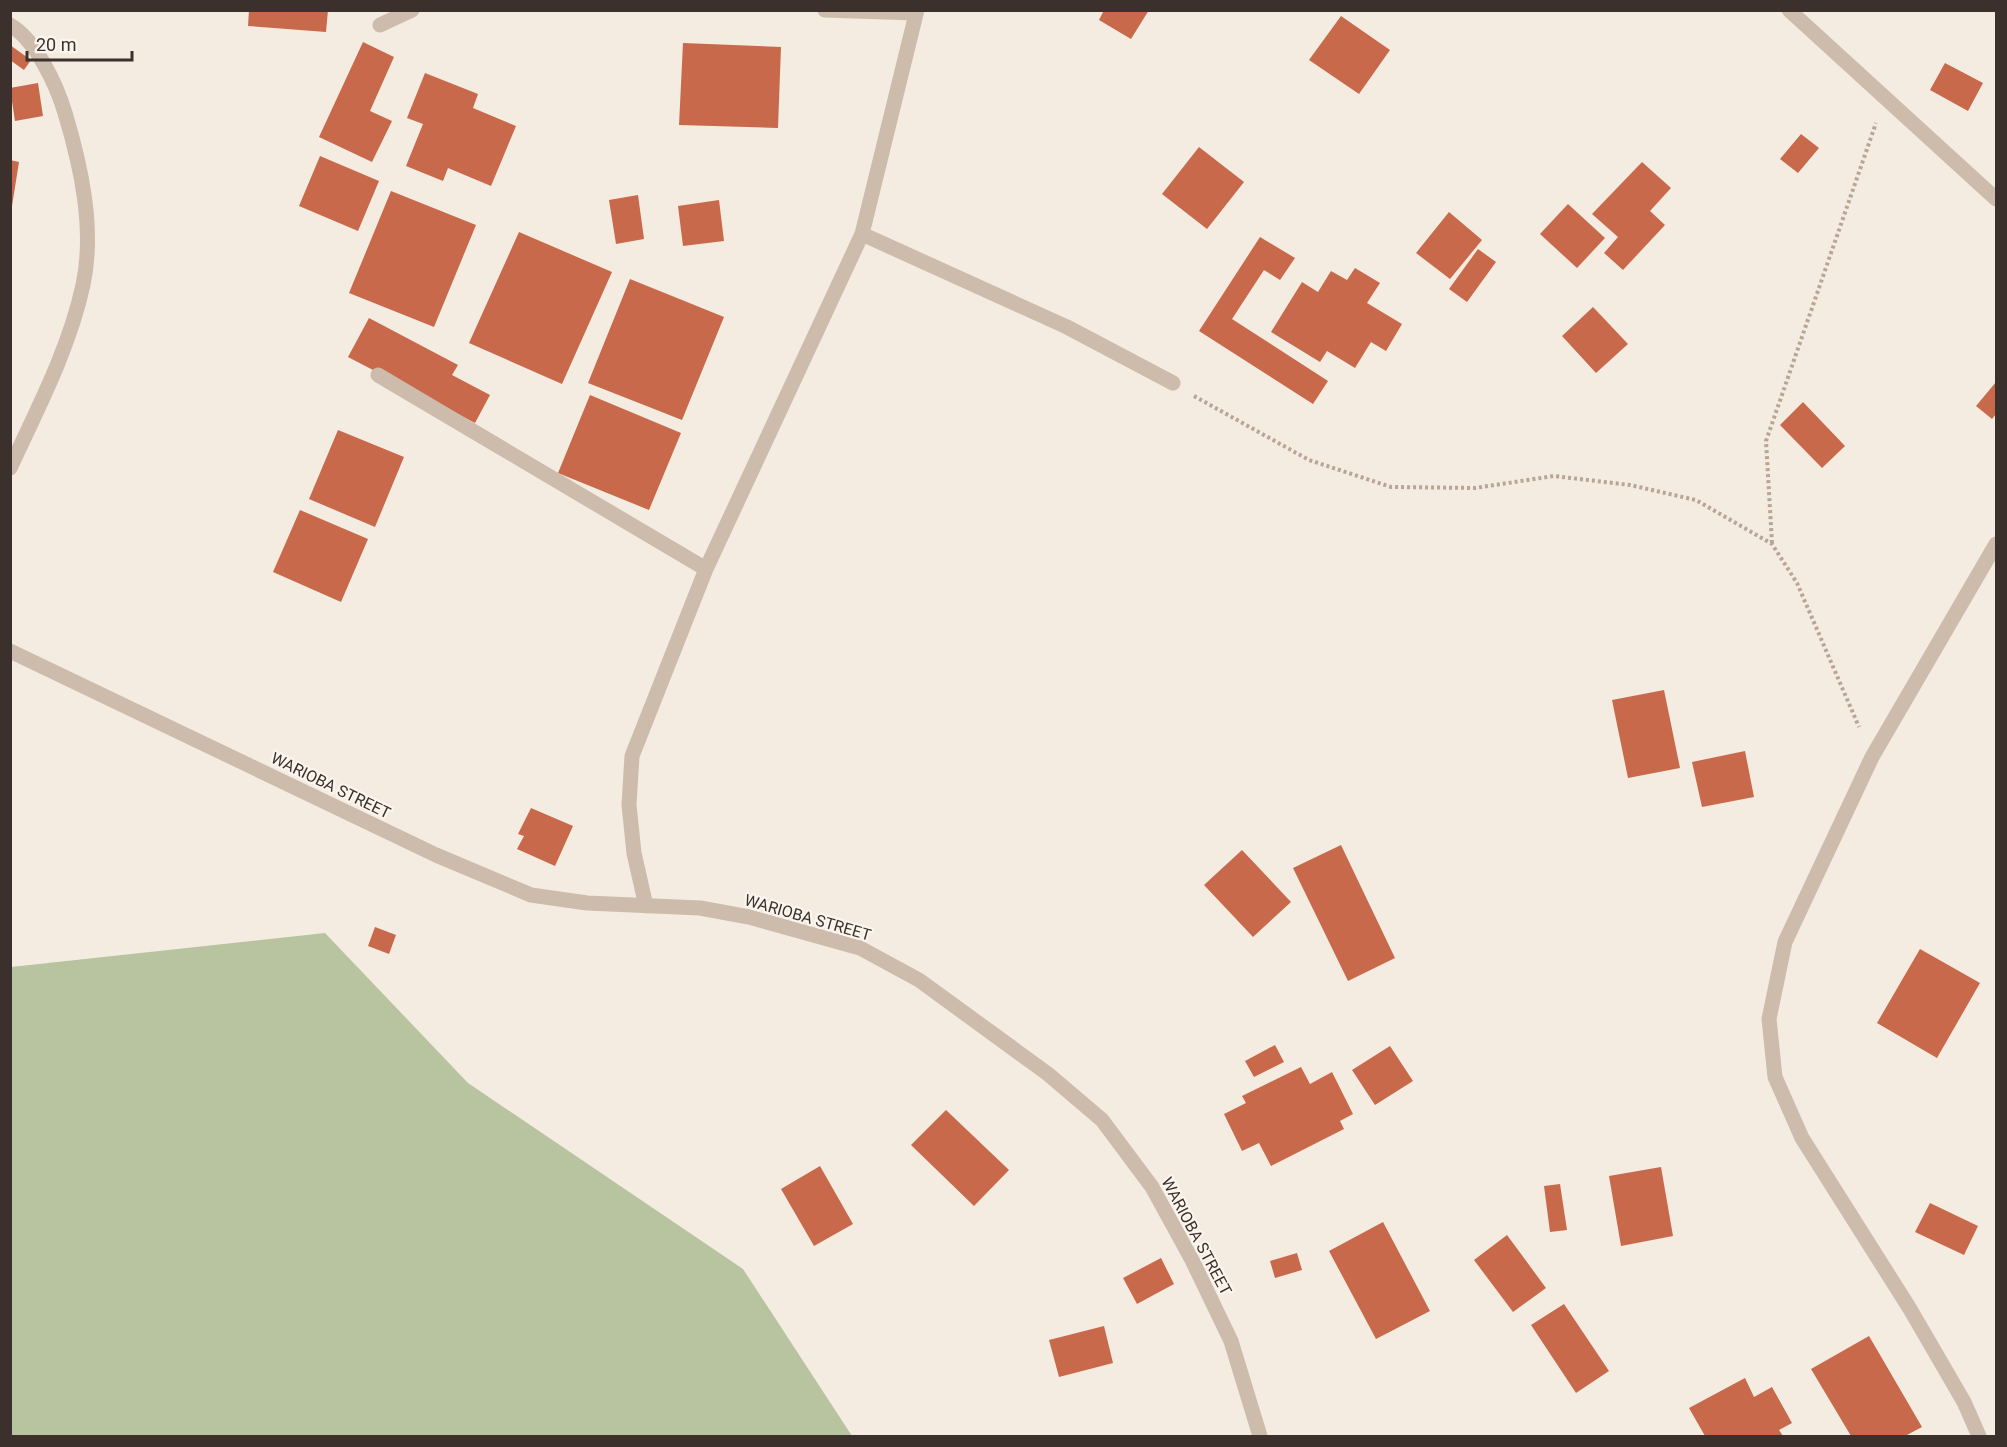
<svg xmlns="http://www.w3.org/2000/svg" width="2007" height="1447" font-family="Roboto,sans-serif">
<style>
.green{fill:#b8c4a0}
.building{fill:#c8694b}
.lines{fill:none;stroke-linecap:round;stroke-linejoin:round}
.path{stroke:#b9a596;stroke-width:4;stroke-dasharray:3 3;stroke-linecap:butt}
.minor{stroke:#cdbbac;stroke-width:15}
.labels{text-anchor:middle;stroke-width:4.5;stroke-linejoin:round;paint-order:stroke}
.street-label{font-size:16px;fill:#3b302b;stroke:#fbf5ee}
</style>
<rect width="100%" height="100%" fill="#f4ebe1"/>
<path class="green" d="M325,933L468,1083L743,1269L852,1436H11V967Z"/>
<path class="building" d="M249,10H328L326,32L248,26Z
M1104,10H1149L1131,39L1099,20Z
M1341,16L1390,50L1359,94L1309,60Z
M363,42L394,57L370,111L392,121L372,162L319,137Z
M683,43L781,47L778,128L679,125Z
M10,45L31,60L24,70L10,60Z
M1945,63L1983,83L1968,111L1930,90Z
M425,73L478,94L473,108L516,126L491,186L448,168L443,181L406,166L423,124L407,118Z
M38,83L43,116L15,121L10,88Z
M1801,134L1819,148L1798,173L1780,159Z
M1199,147L1244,182L1207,229L1162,194Z
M320,156L379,181L358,231L299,206Z
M10,160L19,162L12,206H10Z
M1642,162L1671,188L1650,211L1665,225L1623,270L1604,253L1618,237L1592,214Z
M391,191L476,225L434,327L349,293Z
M638,195L644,239L616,244L609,200Z
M719,200L724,241L683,246L678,206Z
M1568,204L1605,238L1577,268L1540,234Z
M1449,212L1482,240L1450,279L1416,253Z
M519,232L612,272L562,384L469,343Z
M1260,237L1295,258L1280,280L1264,270L1232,319L1328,381L1313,404L1199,331Z
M1478,249L1496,262L1467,302L1449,289Z
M1355,268L1380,283L1367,303L1402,324L1386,351L1371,342L1355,368L1327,351L1320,362L1271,332L1302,282L1318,292L1331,271L1347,280Z
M630,279L724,317L682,420L588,383Z
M1593,307L1628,344L1596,373L1562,336Z
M369,318L458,365L452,375L490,395L475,423L348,357Z
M1996,382V414L1992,419L1976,406Z
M590,395L681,433L649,510L558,473Z
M1803,402L1845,446L1822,468L1780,425Z
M338,430L404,457L375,527L309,499Z
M300,510L368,539L341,602L273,572Z
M1664,690L1680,768L1628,778L1612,700Z
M1745,751L1754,797L1702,807L1692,762Z
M531,808L573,826L555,866L517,849L524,836L518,834Z
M1341,845L1395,958L1348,981L1293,868Z
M1242,850L1291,902L1253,937L1204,885Z
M375,927L396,935L389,954L368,946Z
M1920,949L1980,983L1937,1058L1877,1023Z
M1275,1045L1284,1062L1254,1077L1245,1061Z
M1390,1046L1413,1081L1375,1105L1352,1070Z
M1301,1067L1310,1084L1332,1072L1353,1114L1340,1121L1344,1129L1271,1166L1259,1143L1242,1151L1224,1114L1246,1103L1242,1096Z
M946,1110L1009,1170L974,1206L911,1145Z
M820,1166L853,1224L814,1246L781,1189Z
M1661,1167L1673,1236L1621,1246L1609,1176Z
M1560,1184L1567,1230L1550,1232L1544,1186Z
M1930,1203L1978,1226L1964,1255L1915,1232Z
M1383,1222L1430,1311L1376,1339L1329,1251Z
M1507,1235L1546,1288L1513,1312L1474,1260Z
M1297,1253L1302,1270L1275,1278L1270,1261Z
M1161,1258L1174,1284L1137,1304L1123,1278Z
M1564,1304L1609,1371L1576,1393L1531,1325Z
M1104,1326L1113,1363L1059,1377L1049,1340Z
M1869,1336L1922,1427L1905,1436H1851L1811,1369Z
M1745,1378L1754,1397L1772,1387L1792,1423L1779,1430L1783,1436H1705L1689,1408Z"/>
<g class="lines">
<path class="path" d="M1194,396L1309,460L1391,487L1475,488L1554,476L1630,485L1696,500L1772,544L1797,583L1859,727
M1772,543L1766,441L1876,123"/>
<path class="minor" d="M825,10L916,13
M1789,10L1996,199
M10,25C36,40 57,86 65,113C81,166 95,229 83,285C69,349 38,408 10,468
M380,25L412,10
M862,234L1067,327L1173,383
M378,375L706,569
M10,651L436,855L531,895L587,903L700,908L749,917L860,948L919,980L1048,1074L1102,1120L1152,1187L1192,1260L1231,1341L1260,1436
M646,906L634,853L629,805L632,756L706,569L862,234L917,10
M1979,1436L1964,1402L1910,1309L1802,1138L1775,1077L1769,1019L1785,942L1872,757L1996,544"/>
</g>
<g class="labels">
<g class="street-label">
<text transform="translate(331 785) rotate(26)" y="6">WARIOBA STREET</text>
<text transform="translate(808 917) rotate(16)" y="6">WARIOBA STREET</text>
<text transform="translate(1197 1236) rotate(62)" y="6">WARIOBA STREET</text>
</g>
</g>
<rect width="2007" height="1447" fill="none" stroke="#3b302b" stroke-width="24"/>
<path d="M27 51v9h105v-9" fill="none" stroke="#3b302b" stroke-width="3"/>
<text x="36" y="51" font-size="18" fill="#3b302b" stroke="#fbf5ee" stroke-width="4.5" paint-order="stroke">20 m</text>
</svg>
